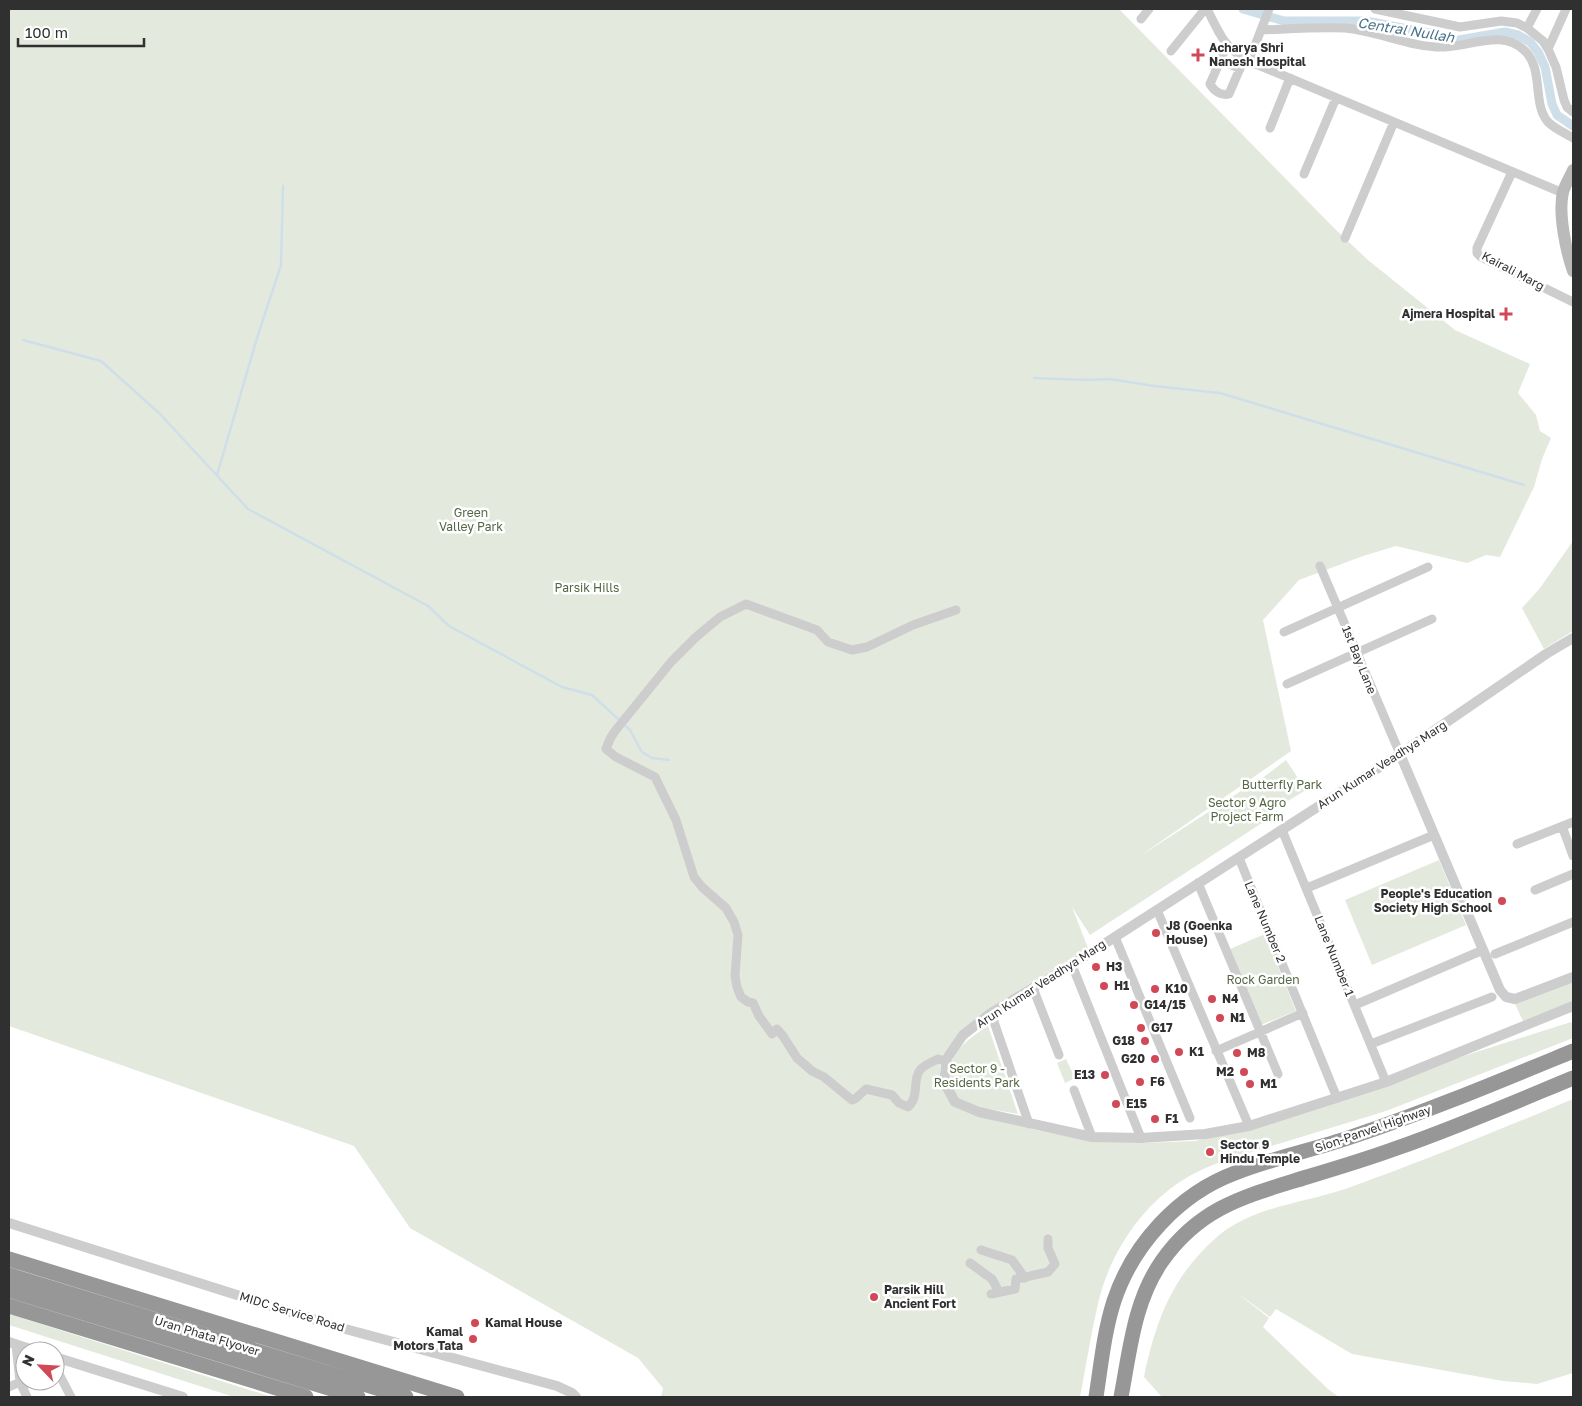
<svg xmlns="http://www.w3.org/2000/svg" width="1582" height="1406" font-family="'Golos Text',sans-serif">
<style>
.green{fill:#e4e9dd}
.lines{fill:none;stroke-linecap:round;stroke-linejoin:round}
.stream{stroke:#cfdfe9;stroke-width:2.5}
.canal{stroke:#cfdfe9;stroke-width:9}
.minor{stroke:#cdcdcd;stroke-width:9}
.tertiary{stroke:#cdcdcd;stroke-width:10}
.secondary{stroke:#bababa;stroke-width:12}
.motorway{stroke:#979797;stroke-width:15}
.poi-dot{fill:#d14856;stroke:#fff;stroke-width:2}
.labels{text-anchor:middle;stroke-width:5;stroke-linejoin:round;paint-order:stroke}
.poi-label{font-size:12px;font-weight:bold;fill:#303030;stroke:#fff;text-anchor:start}
.street-label{font-size:12px;fill:#303030;stroke:#fff}
.park-label{font-size:12px;fill:#556743;stroke:#fff}
.water-label{font-size:14px;font-style:italic;fill:#47718a;stroke:#fff}
</style>
<rect width="100%" height="100%" fill="#fff"/>
<path class="green" d="M9,9H1119L1333,227L1368,260L1455,330L1530,364L1518,393L1536,415L1540,431L1551,438L1542,459L1534,487L1500,557L1486,555L1467,563L1396,546L1363,556L1299,580L1263,620L1291,751L1140,856L1255,782L1256,783L1286,760L1306,790L1273,810L1276,814L1090,935L1072,907L1088,948L989,1009L960,1032L942,1056L939,1080L953,1089C940,1059 965,1041 988,1026L1018,1114L989,1109L1031,1129L1091,1141L1142,1143L1196,1141L1571,1022L1573,1024V1038L1386,1111L1232,1158C1215,1164 1198,1170 1183,1180C1144,1204 1114,1248 1101,1292C1092,1326 1087,1362 1080,1397H661L663,1388L638,1358L410,1228L354,1146L9,1026Z
M1573,541V631L1544,649L1522,608L1540,588Z
M1439,860L1466,925L1372,965L1345,900Z
M1265,934L1296,1011L1261,1025L1230,949Z
M1573,981V1001L1523,1021L1515,1004Z
M1066,1059L1075,1078L1065,1083L1057,1063Z
M1573,1099V1373L1537,1384L1503,1381L1352,1354L1276,1309L1270,1317L1236,1292L1269,1318L1263,1327L1328,1389L1339,1397H1162L1144,1377C1156,1320 1172,1276 1218,1236C1254,1206 1305,1203 1348,1188C1424,1161 1499,1130 1573,1099Z
M9,1314L272,1397H234L9,1325Z"/>
<g class="lines">
<path class="stream" d="M23,340L101,361L159,413L248,509L428,606L449,626L562,687L592,695L630,730L642,752L652,758L669,760
M1034,378L1088,380L1110,379L1154,386L1220,393L1524,485
M217,475L257,338L281,265L283,186"/>
<path class="canal" d="M1243,9L1284,21H1366L1434,34L1453,41L1505,32L1518,35L1530,42L1538,52L1545,67L1552,104L1557,115L1573,126"/>
<path class="minor" d="M1207,9C1219,32 1222,44 1244,59L1563,193
M1375,9L1460,27L1501,21L1517,23L1527,28L1543,41L1548,49L1556,67L1564,100L1567,107L1573,112
M1141,19L1149,9
M1527,28L1537,9
M1261,30C1288,29 1317,27 1345,28C1379,31 1411,48 1445,47C1472,46 1503,29 1525,51C1544,69 1532,104 1548,122C1555,129 1565,133 1573,138
M1227,45L1210,84C1214,91 1221,96 1229,94L1244,59
M1548,49L1566,9
M1171,51L1205,9
M1221,60L1240,69
M1249,61L1269,9
M1270,128L1290,78
M1512,172L1477,248V253L1481,257L1573,302
M1304,174L1336,98
M1345,238L1394,122
M1320,566L1400,754
M1284,632L1428,567
M1287,684L1432,619
M1562,826L1573,856
M1282,830L1386,1082
M1517,844L1573,822
M1239,858L1337,1098
M1198,883L1278,1074
M1307,888L1434,835
M1535,890L1573,874
M1157,910L1249,1126
M1115,937L1190,1118
M1495,954L1573,922
M1072,965L1141,1138
M1033,988L1059,1055
M1355,1005L1483,950
M991,1013L1029,1124
M1371,1044L1492,997
M1216,1051L1303,1013
M946,1061L938,1059C932,1062 924,1065 920,1070C912,1080 920,1096 908,1107L899,1103L892,1095L866,1089L855,1099L852,1100L824,1077L812,1071L797,1058L783,1036L777,1029L772,1034L759,1016L753,1003L748,1002L741,997L737,987L735,976L738,935L734,922L726,908L702,887L694,877L676,820L655,777L616,757L606,749L610,739L615,731L671,662L696,637L720,617L746,604L817,630L828,642L852,650L867,647L913,625L956,610
M1074,1090L1092,1137
M981,1250L1012,1260L1025,1278
M970,1263L992,1279L999,1292
M991,1294L1015,1289L1016,1279L1048,1272L1055,1264L1048,1248V1239
M55,1370L58,1372L71,1397
M20,1382L27,1397
M22,1386L31,1381
M9,1387L20,1382L16,1345"/>
<path class="tertiary" d="M1573,638L1546,654L1400,754L1076,962L991,1013L963,1035L947,1058L944,1082L955,1102L979,1112L1092,1137L1141,1138L1205,1134L1249,1126L1386,1082L1573,1006
M1400,754L1500,990L1506,997L1515,999L1573,977
M9,1223L338,1327L557,1386L572,1393L576,1397
M9,1342L36,1351
M55,1357L183,1397"/>
<path class="secondary" d="M1573,170C1570,177 1565,185 1563,192C1558,213 1566,251 1573,271"/>
<path class="motorway" d="M9,1259L457,1397
M9,1275L406,1397
M9,1290L358,1397
M9,1306L306,1397
M1096,1397C1101,1365 1104,1332 1114,1301C1133,1244 1179,1194 1235,1173C1273,1158 1313,1150 1351,1137C1426,1112 1500,1081 1573,1051
M1121,1397C1130,1350 1134,1301 1162,1261C1201,1206 1246,1196 1307,1177C1337,1168 1367,1159 1397,1148C1457,1127 1515,1102 1573,1078"/>
</g>
<g class="poi-dot">
<path d="M1195.5 47.5h5v5h5v5h-5v5h-5v-5h-5v-5h5z"/>
<path d="M1503.5 306.5h5v5h5v5h-5v5h-5v-5h-5v-5h5z"/>
<circle cx="1502" cy="901" r="5"/>
<circle cx="1156" cy="933" r="5"/>
<circle cx="1096" cy="967" r="5"/>
<circle cx="1104" cy="986" r="5"/>
<circle cx="1155" cy="989" r="5"/>
<circle cx="1212" cy="999" r="5"/>
<circle cx="1134" cy="1005" r="5"/>
<circle cx="1220" cy="1018" r="5"/>
<circle cx="1141" cy="1028" r="5"/>
<circle cx="1145" cy="1041" r="5"/>
<circle cx="1179" cy="1052" r="5"/>
<circle cx="1237" cy="1053" r="5"/>
<circle cx="1155" cy="1059" r="5"/>
<circle cx="1244" cy="1072" r="5"/>
<circle cx="1105" cy="1075" r="5"/>
<circle cx="1140" cy="1082" r="5"/>
<circle cx="1250" cy="1084" r="5"/>
<circle cx="1116" cy="1104" r="5"/>
<circle cx="1155" cy="1119" r="5"/>
<circle cx="1210" cy="1152" r="5"/>
<circle cx="874" cy="1297" r="5"/>
<circle cx="475" cy="1323" r="5"/>
<circle cx="473" cy="1339" r="5"/>
</g>
<g class="labels">
<g class="poi-label">
<text x="1209" y="52">Acharya Shri<tspan x="1209" dy="14">Nanesh Hospital</tspan></text>
<text x="1495" y="318" text-anchor="end">Ajmera Hospital</text>
<text x="1492" y="898" text-anchor="end">People's Education<tspan x="1492" dy="14">Society High School</tspan></text>
<text x="1166" y="930">J8 (Goenka<tspan x="1166" dy="14">House)</tspan></text>
<text x="1106" y="971">H3</text>
<text x="1114" y="990">H1</text>
<text x="1165" y="993">K10</text>
<text x="1222" y="1003">N4</text>
<text x="1144" y="1009">G14/15</text>
<text x="1230" y="1022">N1</text>
<text x="1151" y="1032">G17</text>
<text x="1135" y="1045" text-anchor="end">G18</text>
<text x="1189" y="1056">K1</text>
<text x="1247" y="1057">M8</text>
<text x="1145" y="1063" text-anchor="end">G20</text>
<text x="1234" y="1076" text-anchor="end">M2</text>
<text x="1095" y="1079" text-anchor="end">E13</text>
<text x="1150" y="1086">F6</text>
<text x="1260" y="1088">M1</text>
<text x="1126" y="1108">E15</text>
<text x="1165" y="1123">F1</text>
<text x="1220" y="1149">Sector 9<tspan x="1220" dy="14">Hindu Temple</tspan></text>
<text x="884" y="1294">Parsik Hill<tspan x="884" dy="14">Ancient Fort</tspan></text>
<text x="485" y="1327">Kamal House</text>
<text x="463" y="1336" text-anchor="end">Kamal<tspan x="463" dy="14">Motors Tata</tspan></text>
</g>
<g class="street-label">
<text transform="translate(1513 271) rotate(28)" y="4">Kairali Marg</text>
<text transform="translate(1359 660) rotate(68)" y="4">1st Bay Lane</text>
<text transform="translate(1382 765) rotate(-33)" y="4">Arun Kumar Veadhya Marg</text>
<text transform="translate(1265 922) rotate(67)" y="4">Lane Number 2</text>
<text transform="translate(1334 956) rotate(68)" y="4">Lane Number 1</text>
<text transform="translate(1041 984) rotate(-33)" y="4">Arun Kumar Veadhya Marg</text>
<text transform="translate(1373 1129) rotate(-19)" y="4">Sion-Panvel Highway</text>
<text transform="translate(292 1312) rotate(17)" y="4">MIDC Service Road</text>
<text transform="translate(207 1336) rotate(17)" y="4">Uran Phata Flyover</text>
</g>
<g class="park-label">
<text x="471" y="517">Green<tspan x="471" dy="14">Valley Park</tspan></text>
<text x="587" y="592">Parsik Hills</text>
<text x="1282" y="789">Butterfly Park</text>
<text x="1247" y="807">Sector 9 Agro<tspan x="1247" dy="14">Project Farm</tspan></text>
<text x="1263" y="984">Rock Garden</text>
<text x="977" y="1073">Sector 9 -<tspan x="977" dy="14">Residents Park</tspan></text>
</g>
<g class="water-label">
<text transform="translate(1406 30) rotate(9)" y="5">Central Nullah</text>
</g>
</g>
<rect width="1582" height="1406" fill="none" stroke="#303030" stroke-width="20"/>
<g transform="translate(40 1366) rotate(295)"><circle r="24" fill="#ffffff" stroke="#acacac"/>
<path d="M0-4L9 19L0 12L-9 19Z" fill="#d14856"/>
<text y="-8" font-size="14" font-weight="bold" text-anchor="middle" fill="#303030">N</text>
</g>
<path d="M18 38v8h126v-8" fill="none" stroke="#303030" stroke-width="2.5"/>
<text x="25" y="38" font-size="15" fill="#303030" stroke="#ffffff" stroke-width="4" paint-order="stroke">100 m</text>
</svg>
